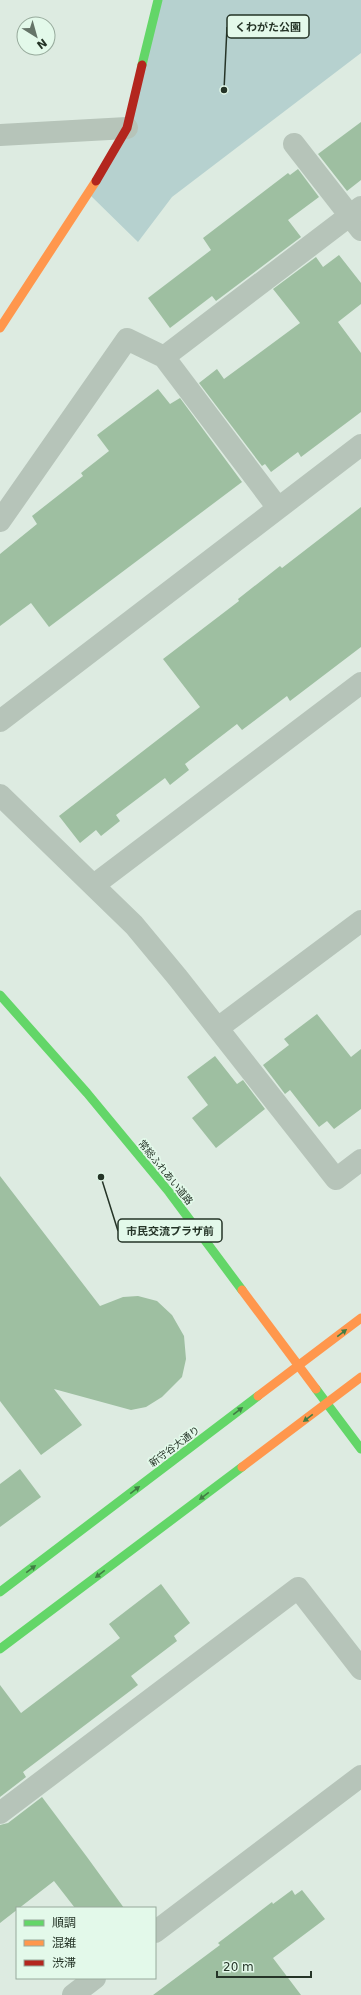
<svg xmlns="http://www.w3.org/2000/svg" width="361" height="1995" font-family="'DejaVu Sans','Noto Sans JP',sans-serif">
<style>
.green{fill:#b6d1cf}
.building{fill:#9ebfa1}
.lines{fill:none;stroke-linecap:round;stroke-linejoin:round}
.street{stroke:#b6c4b9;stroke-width:22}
.fast{stroke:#63d668;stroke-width:9}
.slow{stroke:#ff974d;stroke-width:9}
.jam{stroke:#b3261e;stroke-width:9}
.oneway{fill:#417d44}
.labels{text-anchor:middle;stroke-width:3.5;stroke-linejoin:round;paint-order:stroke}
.street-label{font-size:10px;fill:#253427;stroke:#e3f9ea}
.leader{fill:none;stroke:#253427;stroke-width:1.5}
.callout-dot{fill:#253427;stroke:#e3f9ea;stroke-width:1.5}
.callout{fill:#e3f9ea;stroke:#253427;stroke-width:1.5}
.callout-label{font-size:11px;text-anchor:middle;font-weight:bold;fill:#253427}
</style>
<rect width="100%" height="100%" fill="#ddebe1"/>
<path class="green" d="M158,0H361V53L172,197L138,242L89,194L127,128Z"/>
<path class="building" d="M361,122V180L347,191L318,154Z
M298,169L319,197L288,220L301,237L216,301L212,296L170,328L148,298L211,250L203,238L288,173L290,175Z
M339,255L361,283V304L338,322L361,353V412L301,457L298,452L271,472L265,464L262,466L199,383L217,369L224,379L300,323L273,289L316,257L323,267Z
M158,389L170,404L180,398L242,482L49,627L31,603L0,626V554L37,524L32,516L83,476L81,473L109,451L97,435Z
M361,507V647L290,701L287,696L242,730L237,724L185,764L189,770L170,785L165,778L116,815L120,821L101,836L96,830L80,843L59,816L200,707L163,659L239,601L238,599L280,566L282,568Z
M317,1014L351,1057L361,1049V1109L334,1129L327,1121L319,1127L290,1090L285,1094L263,1065L289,1045L284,1039Z
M215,1056L237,1084L243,1080L265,1109L216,1148L192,1118L208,1105L187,1077Z
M0,1176L100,1306L123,1297L138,1296L157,1301L172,1315L184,1336L186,1359L182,1377L162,1397L146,1407L131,1410L54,1389L82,1425L41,1455L0,1401Z
M20,1469L41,1497L0,1527V1484Z
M161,1584L190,1623L174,1636L177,1641L131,1676L138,1685L23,1772L26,1777L0,1797V1685L21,1713L120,1638L109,1624Z
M42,1797L87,1857L124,1908H75L54,1881L0,1923V1825L8,1823Z
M292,1890L295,1895L302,1890L325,1919L273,1958L301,1995H153L220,1945L218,1943L272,1902L273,1904Z"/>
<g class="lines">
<path class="street" d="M0,135L127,128
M294,144L361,230
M164,357L361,207
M0,521L127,339L164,357L278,508
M0,721L361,445
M0,795L134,925L178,978L336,1179L361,1160
M94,885L361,683
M218,1028L361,921
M0,1813L298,1588L361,1669
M155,1932L361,1776
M73,1995L95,1978"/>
<path class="fast" d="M142,65L158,0
M0,995L87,1093L169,1192L242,1290
M316,1389L361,1449
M0,1592L258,1396
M0,1649L242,1467"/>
<path class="slow" d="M0,328L96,181
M242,1290L316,1389
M258,1396L361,1318
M242,1467L361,1377"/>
<path class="jam" d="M96,181L127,128L142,65"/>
</g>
<defs><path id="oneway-solid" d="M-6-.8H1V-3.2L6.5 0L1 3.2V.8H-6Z"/></defs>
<g class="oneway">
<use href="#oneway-solid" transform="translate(342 1333) rotate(-37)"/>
<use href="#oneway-solid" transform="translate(238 1411) rotate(-37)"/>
<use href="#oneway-solid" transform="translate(308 1418) rotate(143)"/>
<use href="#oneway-solid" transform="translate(135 1490) rotate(-37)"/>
<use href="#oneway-solid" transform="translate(204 1496) rotate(143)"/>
<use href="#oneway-solid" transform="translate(31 1569) rotate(-37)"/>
<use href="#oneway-solid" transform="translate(100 1574) rotate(143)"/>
</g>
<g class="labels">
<g class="street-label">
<text transform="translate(166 1172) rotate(51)" y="4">常総ふれあい道路</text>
<text transform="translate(174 1446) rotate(-37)" y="4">新守谷大通り</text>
</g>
</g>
<path class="leader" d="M224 90L227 27M101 1177L118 1231"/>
<g class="callout-dot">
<circle cx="224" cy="90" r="4"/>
<circle cx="101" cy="1177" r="4"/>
</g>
<g class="callout">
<rect x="227" y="15" width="82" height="23" rx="4"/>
<rect x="118" y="1219" width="104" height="23" rx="4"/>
</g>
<g class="callout-label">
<text x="268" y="31">くわがた公園</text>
<text x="170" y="1235">市民交流プラザ前</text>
</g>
<rect x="16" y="1907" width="140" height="72" fill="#e3f9ea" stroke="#97aa9c"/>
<rect x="24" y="1920" width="20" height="6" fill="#63d668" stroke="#97aa9c"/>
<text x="52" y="1927" font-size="12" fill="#253427">順調</text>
<rect x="24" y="1940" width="20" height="6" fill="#ff974d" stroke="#97aa9c"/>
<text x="52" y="1947" font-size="12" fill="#253427">混雑</text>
<rect x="24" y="1960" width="20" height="6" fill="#b3261e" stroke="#97aa9c"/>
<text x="52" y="1967" font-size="12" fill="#253427">渋滞</text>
<g transform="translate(36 36) rotate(143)"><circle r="19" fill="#e3f9ea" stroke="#97aa9c"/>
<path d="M0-3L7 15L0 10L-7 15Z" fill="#657468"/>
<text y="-6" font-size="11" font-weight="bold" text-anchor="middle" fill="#253427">N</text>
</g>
<path d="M217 1971v6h94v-6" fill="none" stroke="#253427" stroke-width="2"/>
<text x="223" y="1971" font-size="12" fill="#253427" stroke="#e3f9ea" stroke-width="3" paint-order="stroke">20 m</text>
</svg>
